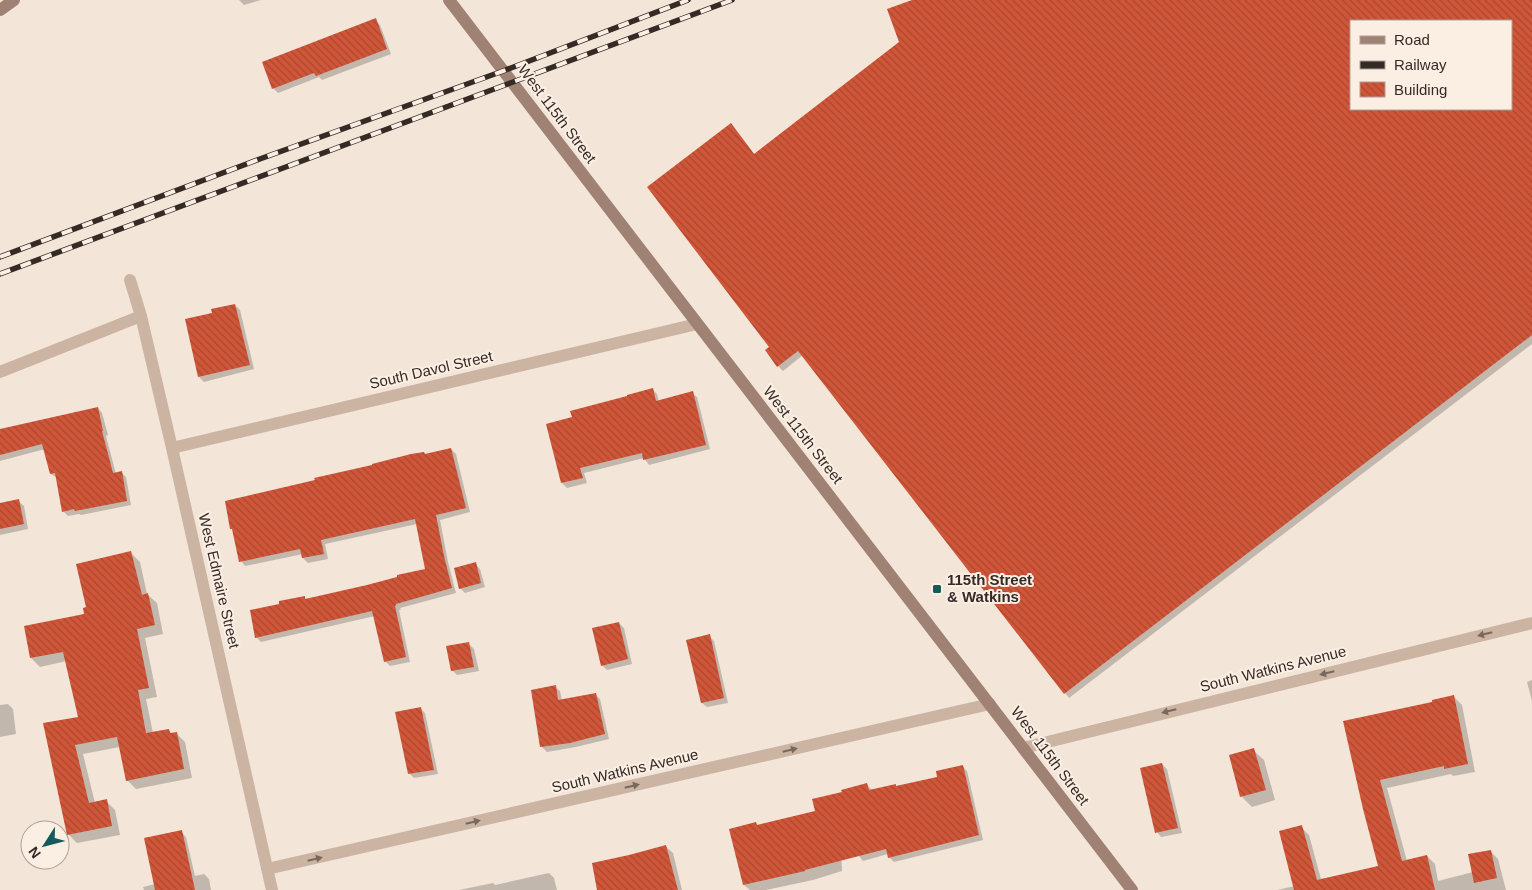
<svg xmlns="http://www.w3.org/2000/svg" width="1532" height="890" font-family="Helvetica,sans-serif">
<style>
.shadow{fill:#0003;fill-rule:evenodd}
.building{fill:url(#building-back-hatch);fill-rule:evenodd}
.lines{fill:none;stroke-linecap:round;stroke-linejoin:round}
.street{stroke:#ccb4a3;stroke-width:12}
.secondary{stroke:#a08274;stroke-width:12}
.rail-casing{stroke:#362a26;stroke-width:5.5}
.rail{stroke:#fbefe4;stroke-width:4;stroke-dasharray:11;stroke-linecap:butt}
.oneway{fill:#7a685e}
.poi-dot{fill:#185a5b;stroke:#fbefe4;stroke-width:2}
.labels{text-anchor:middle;stroke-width:4;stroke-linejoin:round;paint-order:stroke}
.street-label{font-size:15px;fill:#362a26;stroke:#fbefe4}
.poi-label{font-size:15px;font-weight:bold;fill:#362a26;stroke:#fbefe4;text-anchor:start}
</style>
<defs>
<pattern id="building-back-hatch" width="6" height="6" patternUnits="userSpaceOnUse" patternTransform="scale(1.25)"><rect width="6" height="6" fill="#d05639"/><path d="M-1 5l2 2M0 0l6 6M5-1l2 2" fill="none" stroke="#aa4730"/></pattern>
</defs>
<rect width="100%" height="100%" fill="#f3e5d8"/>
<path class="shadow" d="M239,0H261L244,5Z
M915,0H1532V344L1069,698L803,355L783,371L778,366L771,347L735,129L755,155L900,43ZM1351,21H1511V109H1351Z
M375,20L380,25L391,54L322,80L319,77L278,93L273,88Z
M235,305L240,310L254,369L204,382L199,377L186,320L214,314Z
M652,389L657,394L659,402L692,393L697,397L710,449L649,465L644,458L584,473L587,483L567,488L562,483L573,418Z
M98,408L102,413L108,435L106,436L116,474L121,472L126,477L131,505L81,515L79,514L68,516L63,511L57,478L51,474L45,449L0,461V431Z
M451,449L456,454L470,512L440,520L448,562L456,593L400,608L401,610H399L410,662L390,666L385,661L375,616L261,642L256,637L281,605L304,597L307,600L399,578L427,570L417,524L325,544L328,559L308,563L303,558V554L245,566L241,561L234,531L232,529L426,455Z
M18,501L24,506L28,529L0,535V504Z
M131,553L140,562L147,594L157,603L163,634L145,638L157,697L146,699L153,733L168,730L172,734L176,733L185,742L192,778L136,789L127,780L120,747L83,754L95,803L106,801L115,810L120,835L77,843L68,834L45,724L80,718L67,661L40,667L31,658L86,615L87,608Z
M475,564L480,569L485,587L465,593L460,588Z
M619,623L624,628L632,664L607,670L602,665Z
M709,636L714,641L728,703L707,707L702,703Z
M469,644L474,649L479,671L457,675L452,670Z
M1532,680V701L1527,682Z
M555,687L560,691L562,701L595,694L600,699L609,739L576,747L547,752L542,747Z
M1454,697L1462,705L1475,772L1453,776L1451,774L1387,788L1407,861L1427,856L1435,864L1438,881L1473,872L1490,851L1498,859L1506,890H1277L1295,886L1301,827L1309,835L1321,879L1380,867L1345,722L1434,703Z
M8,704L13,709L16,734L0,737V705Z
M420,708L425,713L438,774L414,778L409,773Z
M1253,750L1264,760L1275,800L1252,807L1241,796Z
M1162,764L1167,769L1182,833L1161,837L1157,832Z
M962,766L967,771L983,840L894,862L889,857L888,854L863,861L859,856L867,785L872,790L897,787L938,778Z
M840,817L842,871L813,880L766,890H750L744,885L756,824L758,826Z
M181,832L186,837L195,876L204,874L209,879L211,890H144L143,887L155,884Z
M665,846L673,853L682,890H598L629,856Z
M549,873L554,878L557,890H459L493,883L495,885Z"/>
<path class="building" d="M912,0H1532V335L1064,694L798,351L777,367L765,350L769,347L647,187L731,123L754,154L899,42L887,9ZM1351,21H1511V109H1351Z
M376,18L387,49L316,76L314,73L272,89L262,62Z
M235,304L250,365L198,377L185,319L212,313L211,309Z
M653,388L656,401L693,391L706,445L643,460L642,453L580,468L583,478L561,483L546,424L572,417L570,411L627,396V395Z
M98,407L103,431H102L113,473L122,471L127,501L75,511L74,509L62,512L55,473L50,474L42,444L0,455V429Z
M451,448L466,508L436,515L444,556L452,588L396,604V605L395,606L406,657L384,662L372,611L255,638L250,610L279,604V601L305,596V599L367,585L397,577V575L425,569L415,519L321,540L324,554L302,558L300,549L239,562L232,529H230L225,501L315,480L314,478L372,465V464L411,454L424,452L425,454Z
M19,499L24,524L0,529V503Z
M131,551L142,595L148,593L155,625L137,629L149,688L138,690L146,733L169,729L170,733L177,732L184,769L126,781L117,737L75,745L89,803L107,799L112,826L67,835L43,723L78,717L63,652L30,658L24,626L84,614L83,608L86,607L76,564Z
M476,562L481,583L459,589L454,568Z
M619,622L628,659L601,666L592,628Z
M710,634L724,698L701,703L686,640Z
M469,642L474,667L451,671L446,646Z
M556,685L558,700L596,693L605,734L570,743L540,747L531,690Z
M1454,695L1468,764L1444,769V766L1380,780L1402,861L1427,855L1435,890H1294L1279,831L1302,825L1317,880L1378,866L1363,809L1343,721L1432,702V700Z
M421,707L434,770L408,774L395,712Z
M1254,748L1266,790L1240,797L1229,755Z
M1162,763L1178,828L1155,833L1140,768Z
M963,765L979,835L888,858L886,849L805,870V871L743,885L729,829L756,822L757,825L815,811L812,799L842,792L841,790L867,783L869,790L896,784V786L937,777L936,771Z
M182,830L195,890H155L144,838Z
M666,845L678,890H597L592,863L629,855Z
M1491,850L1497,878L1474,883L1468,854Z"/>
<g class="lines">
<path class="street" d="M130,280L141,316L172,448L272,890
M0,372L141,316
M172,448L697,324
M1023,748L1532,623
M267,869L990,704"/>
<path class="secondary" d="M449,0L1132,890
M0,10L14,0"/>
<defs>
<path id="rail" d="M0,257L257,160L503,71L688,0
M0,274L732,0"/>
</defs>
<use href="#rail" class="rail-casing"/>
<use href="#rail" class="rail"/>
</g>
<defs><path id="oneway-solid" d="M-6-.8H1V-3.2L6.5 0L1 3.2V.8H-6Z" transform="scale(1.25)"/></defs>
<g class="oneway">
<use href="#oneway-solid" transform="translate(1485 634) rotate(166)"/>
<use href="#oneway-solid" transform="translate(1327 673) rotate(166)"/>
<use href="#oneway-solid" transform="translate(1169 711) rotate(166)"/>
<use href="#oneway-solid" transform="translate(790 750) rotate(-13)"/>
<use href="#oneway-solid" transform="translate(632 786) rotate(-13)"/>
<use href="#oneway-solid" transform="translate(473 822) rotate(-13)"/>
<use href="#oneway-solid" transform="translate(315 859) rotate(-13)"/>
</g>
<rect class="poi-dot" x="932" y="584" width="10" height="10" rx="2.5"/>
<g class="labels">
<g class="street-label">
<text transform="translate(557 114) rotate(53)" y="5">West 115th Street</text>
<text transform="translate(431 370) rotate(-13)" y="5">South Davol Street</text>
<text transform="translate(803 435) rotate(52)" y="5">West 115th Street</text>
<text transform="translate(219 581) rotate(77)" y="5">West Edmaire Street</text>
<text transform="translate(1273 669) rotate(-14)" y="5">South Watkins Avenue</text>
<text transform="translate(1050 756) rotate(53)" y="5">West 115th Street</text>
<text transform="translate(625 771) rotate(-13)" y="5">South Watkins Avenue</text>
</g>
<g class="poi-label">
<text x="947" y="585">115th Street<tspan x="947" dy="17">&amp; Watkins</tspan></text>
</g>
</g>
<rect x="1350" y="20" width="162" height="90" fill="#fbefe4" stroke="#aca098"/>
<rect x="1360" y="36" width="25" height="8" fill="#a08274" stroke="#aca098"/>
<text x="1394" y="45" font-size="15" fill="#362a26">Road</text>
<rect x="1360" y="61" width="25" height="8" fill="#362a26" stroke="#aca098"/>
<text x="1394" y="70" font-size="15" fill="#362a26">Railway</text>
<rect x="1360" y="82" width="25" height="15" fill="url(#building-back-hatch)" stroke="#aca098"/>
<text x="1394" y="95" font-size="15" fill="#362a26">Building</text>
<g transform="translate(45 845) rotate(234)"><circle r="24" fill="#fbefe4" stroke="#aca098"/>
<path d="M0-4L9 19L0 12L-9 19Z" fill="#185a5b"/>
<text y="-8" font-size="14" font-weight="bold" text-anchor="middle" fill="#362a26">N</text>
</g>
</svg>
